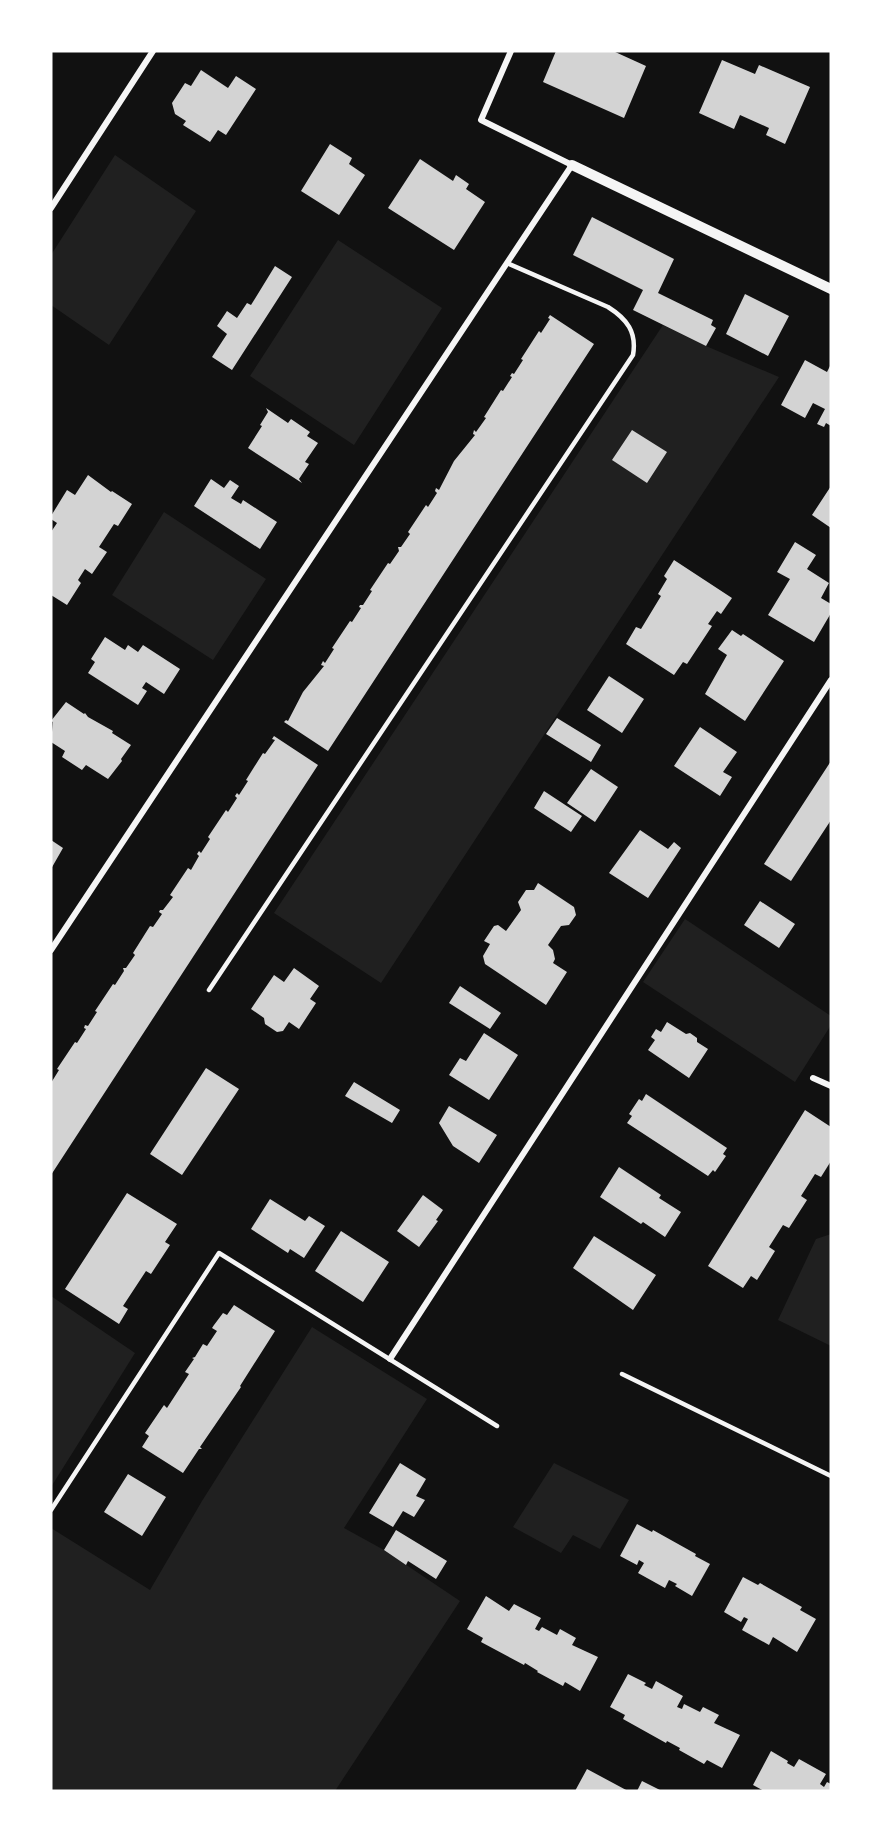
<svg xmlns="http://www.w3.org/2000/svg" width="882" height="1842" font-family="Signika,sans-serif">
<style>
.green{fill:#202020}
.building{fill:#d3d3d3}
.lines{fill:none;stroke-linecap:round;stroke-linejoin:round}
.service{stroke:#f5f5f5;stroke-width:4.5}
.minor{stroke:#f5f5f5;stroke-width:6}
.tertiary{stroke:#f5f5f5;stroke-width:10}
</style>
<rect width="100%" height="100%" fill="#111"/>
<path class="green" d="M115,155L196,211L109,345L51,305V255Z
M338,240L442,308L354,445L250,376Z
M663,325L706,346L779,377L381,983L274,913Z
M164,512L266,579L213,660L112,595Z
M685,919L831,1016V1025L795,1082L643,982Z
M831,1234V1346L778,1320L816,1239Z
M51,1296L135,1353L51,1487Z
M312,1327L427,1399L344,1528L384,1550L460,1601L335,1791H51V1528L150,1590L202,1501Z
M554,1463L629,1500L600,1549L573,1535L561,1553L513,1527Z"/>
<path class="building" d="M556,51H613L646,66L624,118L543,82Z
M722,60L755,74L759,65L810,87L785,144L766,135L769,128L740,115L734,129L699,113Z
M201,70L228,88L236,76L256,89L226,135L218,130L210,142L183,125L186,121L175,114L172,103L185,83L191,86Z
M330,144L352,158L349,164L365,175L339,215L301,191Z
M420,159L453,181L456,175L469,184L466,189L485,202L454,250L388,208Z
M592,217L674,259L658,293L713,320L711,325L716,328L706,346L633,310L643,290L573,255Z
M275,266L292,277L232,370L212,357L227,334L217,326L227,311L237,318L247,303L251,305Z
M745,294L789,316L768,356L726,334Z
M550,315L594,344L328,751L284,722L286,720L288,721L303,692L324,666L321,665L323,661L325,663L334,649L332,648L350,621L352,622L361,608L359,607L360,605H363L372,591L370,590L388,563L390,564L399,551L398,547H401L410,534L408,532L426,505L428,507L437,493L435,491L436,488L439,490L454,461L475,435L473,434L474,430L476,432L486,418L484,417L501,390L503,391L512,377L510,376L512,373L514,374L523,360L521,359L539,331L541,333L550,319L548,318Z
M805,360L827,372L831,364V426L826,423L824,427L817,424L825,409L813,403L805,418L781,405Z
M266,408L288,423L291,419L310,432L307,436L318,443L305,462L309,464L299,479L302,483L248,448L262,426L260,425L268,412Z
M632,430L667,452L647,483L612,460Z
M88,475L111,492L112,491L132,504L118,526L114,524L99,547L107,552L92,574L85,569L78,580L81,583L67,605L51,595V532L57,523L51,519V516L67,490L75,495Z
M211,479L224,488L230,480L239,486L231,498L241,504L243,500L277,522L260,549L194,506Z
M831,486V528L812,515Z
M795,542L816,555L807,569L829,583L821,598L831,604V613L814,642L768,615L790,579L777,572Z
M674,560L732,598L721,614L717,611L708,624L712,626L687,664L683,662L674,675L626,644L636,627L641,629L661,596L658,594L667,579L664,576Z
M732,630L741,636L743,634L784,661L745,721L705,694L727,655L718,649Z
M105,637L125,650L128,645L138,652L143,645L180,669L164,694L146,682L142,688L147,691L138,705L88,673L95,662L91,659Z
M609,676L644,699L622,733L587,710Z
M66,702L84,714L85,713L88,717L113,731L112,733L131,745L121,759L122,761L108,779L86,765L82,770L62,757L65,751L51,742L53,722L51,721Z
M557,718L601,745L591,762L546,734Z
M700,727L737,752L723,772L732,777L720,796L674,766Z
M274,736L318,765L51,1175V1083L59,1070L57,1069L75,1042L77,1043L86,1029L84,1028L85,1025L88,1026L97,1012L95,1011L113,984L115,985L124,971L123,968H126L135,955L133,953L150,926L153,927L162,914L159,912L160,910H163L173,897L170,895L188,868L191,870L199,856L197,854L199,851L201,853L210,839L208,837L226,810L228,812L237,798L235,796L237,793L239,795L248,781L246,780L263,753L265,754L275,740L272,739Z
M831,761V820L791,881L764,864Z
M591,769L618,787L595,822L567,803Z
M544,791L582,816L571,832L534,808Z
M640,830L668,849L674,842L681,848L648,898L609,873Z
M51,840L63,848L51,869Z
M538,883L574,907L576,915L569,925L561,926L548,945L553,950L555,959L553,963L567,972L546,1005L485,964L483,956L490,944L484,941L494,926L498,925L506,931L521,910L518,902L526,890H534Z
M760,901L795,924L779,948L744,925Z
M294,968L319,986L310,999L316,1003L299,1029L289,1022L283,1031L277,1032L265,1024L264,1018L251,1009L274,975L284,982Z
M460,986L501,1013L490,1029L449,1003Z
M667,1022L686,1034L690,1033L697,1038V1042L708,1049L689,1078L648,1050L655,1040L651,1037L656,1029L661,1032Z
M484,1033L518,1055L489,1100L449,1075L460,1058L466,1061Z
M206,1068L239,1089L182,1175L150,1154Z
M354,1082L400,1110L392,1123L345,1096Z
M646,1094L727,1148L723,1154L726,1156L715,1172L713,1170L708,1176L627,1123L632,1116L629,1114L639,1099L642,1101Z
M449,1106L497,1135L479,1163L453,1146L439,1123Z
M805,1110L831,1127V1161L821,1177L815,1174L801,1196L807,1200L789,1228L783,1225L769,1247L775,1251L757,1280L751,1276L743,1288L708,1266Z
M619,1167L661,1195L659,1198L681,1212L665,1237L643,1222L641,1224L600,1197Z
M127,1193L177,1224L165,1242L170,1245L151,1274L146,1271L123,1306L128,1309L119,1324L65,1289Z
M423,1195L443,1210L436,1220L438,1221L419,1247L397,1231Z
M270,1199L305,1221L309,1216L325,1226L304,1258L290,1249L288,1253L251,1229Z
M341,1231L389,1262L363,1302L315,1271Z
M594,1236L656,1275L633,1310L573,1268Z
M234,1305L275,1331L240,1386L241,1387L200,1447L202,1449H199L183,1473L142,1447L149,1436L145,1433L164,1405L167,1408L189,1374L185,1372L194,1359L192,1358L195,1357L203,1344L207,1346L217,1331L212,1328L214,1325L223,1313L227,1315Z
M400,1463L426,1479L416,1496L425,1500L414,1517L403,1511L393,1527L369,1513Z
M128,1474L166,1497L142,1536L104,1512Z
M637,1524L652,1532L653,1530L696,1554L695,1556L710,1564L692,1596L675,1586L677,1584L669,1580L665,1588L638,1573L644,1563L639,1560L637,1565L620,1556Z
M396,1530L447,1561L436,1579L408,1561L406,1565L384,1550Z
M743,1577L758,1585L760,1583L802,1607L800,1610L816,1619L797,1652L773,1637L769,1645L742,1630L748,1619L744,1617L741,1622L724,1612Z
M486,1596L509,1611L514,1604L541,1618L535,1629L539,1631L542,1627L557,1635L560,1629L576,1638L572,1645L598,1657L580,1691L565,1682L563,1686L537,1672L538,1671L525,1663L524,1665L481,1642L483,1638L467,1629Z
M628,1674L646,1683L644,1685L652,1689L656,1681L683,1696L677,1707L682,1709L684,1704L700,1712L703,1707L719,1715L714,1723L740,1735L722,1768L707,1760L704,1764L679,1750L680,1748L667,1741L666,1743L623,1719L625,1715L610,1707Z
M771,1751L788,1761L787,1763L794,1767L799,1759L826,1774L820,1784L824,1787L827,1782L831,1784V1791H764L753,1785Z
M587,1769L628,1791H575Z
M642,1781L662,1791H637Z"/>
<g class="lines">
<path class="service" d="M209,990L633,355C637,332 627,319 608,307L507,263
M622,1374L831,1476
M51,1510L219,1253L497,1426"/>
<path class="minor" d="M51,208L153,51
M51,950L572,165L481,120L511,51
M813,1078L831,1086
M390,1359L831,680"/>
<path class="tertiary" d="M572,165L831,289"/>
</g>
<rect width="882" height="1842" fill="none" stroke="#ffffff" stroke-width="105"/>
</svg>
